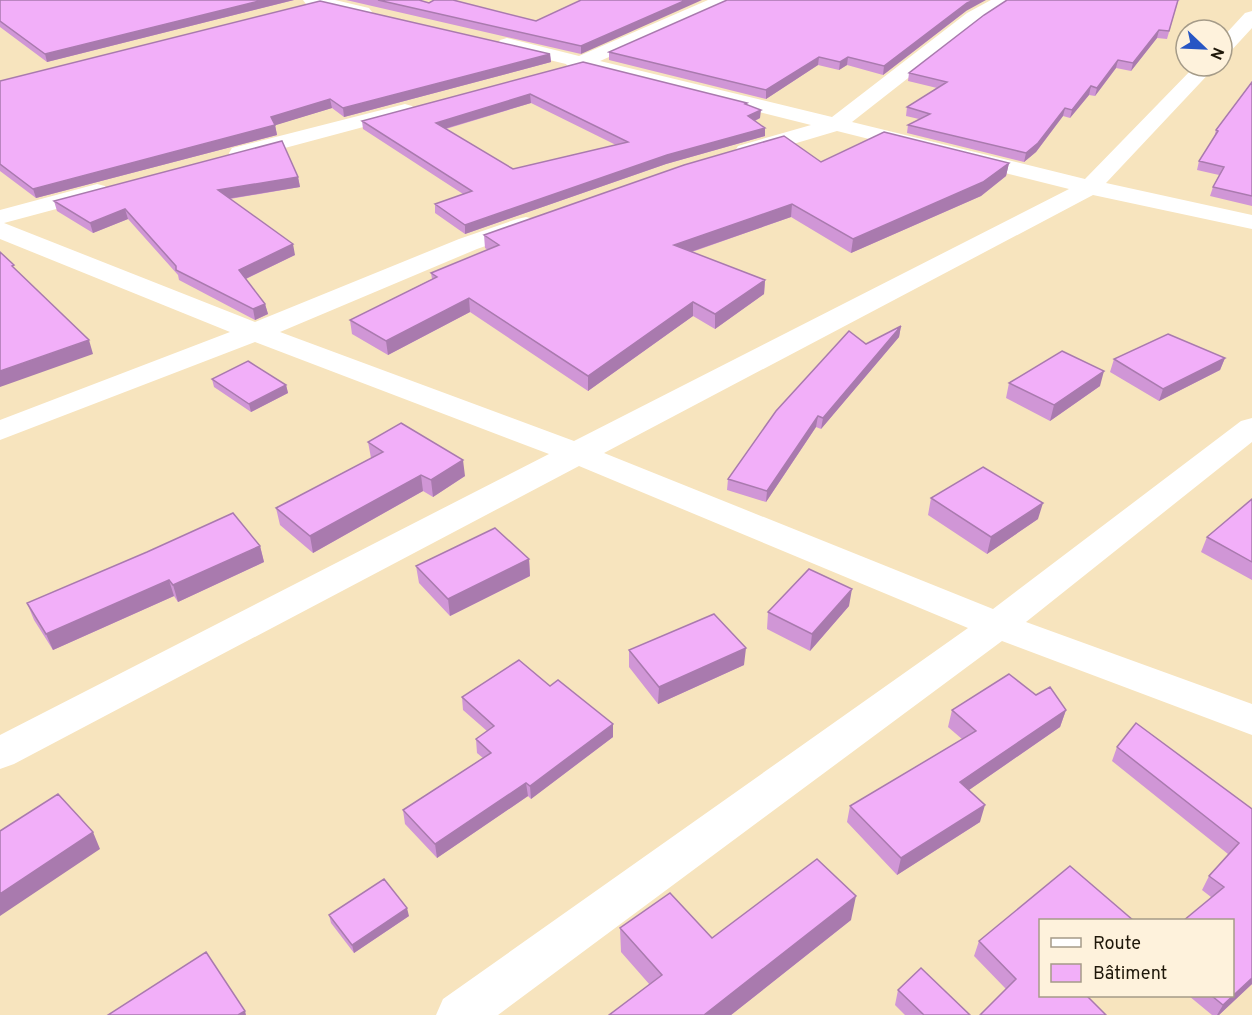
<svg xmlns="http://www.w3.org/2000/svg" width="1252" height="1015" font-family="Overpass,sans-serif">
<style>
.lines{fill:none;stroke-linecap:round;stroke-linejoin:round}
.minor{fill:#fff;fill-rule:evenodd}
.wall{fill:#d096d6;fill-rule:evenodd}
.shaded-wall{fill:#a97aae}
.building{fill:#f2aff9;stroke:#a97aae;stroke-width:1.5;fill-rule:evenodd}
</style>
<rect width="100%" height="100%" fill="#f7e4be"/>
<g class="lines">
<path class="minor" d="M303,0H335L369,8L372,12L369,16L363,17L306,4Z
M708,0H732L729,4L600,61L832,117L967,13L991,0H1013L981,21L852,122L1085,179L1195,66H1216L1106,183L1252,215V229L1093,195L604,453L993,609L1241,421L1252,418V442L1026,622L1252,704V735L1002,641L498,1015H436L443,999L968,628L579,466L14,764L0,769V735L549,454L255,342L0,440V420L230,332L0,239V210L97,184L105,186L109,191L105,196L4,223L255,322L459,239L517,219L526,217L535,219L538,224L535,229L477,249L280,332L574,441L1069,189L837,131L746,158L738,156L735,151L738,146L811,125L582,68H569L566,64L500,48L497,44L500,40L507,38L579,56Z
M1252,11V28L1229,53L1222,55V38L1245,13Z
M405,104L412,106L416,110L412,114L240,160L232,158L229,153L232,148Z"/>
</g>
<path class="wall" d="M0,0H294L47,62L0,27Z
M346,0H419L429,3L536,21L581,0V54Z
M1007,0H1180L1178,1L1167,39L1157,38L1131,71L1116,68L1095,96L1089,95L1070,118L1063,116L1036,152L1024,162L907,133L908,125L919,119L906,116L907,107L937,88L908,81L909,73Z
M966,11L883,75L847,65L839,70L818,65L766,99L609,60V52Z
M550,54L551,62L344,117L332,108L275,125L277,135L36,198L0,171V81Z
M583,62L747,105L760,118L755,121L765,136L666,164L465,234L435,213V204L463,194L363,129L362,121ZM531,103L616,145L513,169L446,129Z
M1252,82V206L1210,196L1213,187L1219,175L1197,170L1199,161L1214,138L1216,130Z
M821,162L1009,163L1006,176L981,196L851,253L791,217L692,252L765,280L764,294L715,329L693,316L588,391L470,312L388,355L352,334L350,320L432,279L431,273L488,250L485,248L484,235Z
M298,177L300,187L230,199L295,255L246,279L265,304L268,314L255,320L179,280L178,275L128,219L93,233L57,211L54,201Z
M901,326L899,337L821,429L816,427L766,502L727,490L728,479L866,344Z
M1225,358L1220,370L1159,401L1110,372L1114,359Z
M212,379L286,385L288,393L251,412L214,387Z
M1009,383L1100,386L1050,421L1006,398Z
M368,442L465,476L433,497L423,491L313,553L280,525L276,508L371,458Z
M931,498L1038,519L987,554L928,515Z
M1252,499V580L1201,552L1207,537Z
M260,546L264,562L178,602L174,596L53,650L34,620L27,603Z
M529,559L530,576L450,616L419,583L416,566Z
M849,606L810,651L767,629L768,612Z
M629,650L744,665L658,704L629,667Z
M550,686L613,737L531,799L528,796L437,858L405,824L403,810L483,758L477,753L476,739L487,731L463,710L462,697Z
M1036,695L1066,710L1060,727L969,790L980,822L897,875L847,822L850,806L962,739L948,727L952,710Z
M1117,747L1252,809V984L1219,1015H1212L1189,996H1233L1211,897L1202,890L1209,876L1228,854L1112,761Z
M329,915L409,916L354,953L331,923Z
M851,920L731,1015H609L650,985L621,952L620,928L712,938Z
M979,941L1041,996L1006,989L974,956Z
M898,990L970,1015H905L895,1005Z"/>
<path class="shaded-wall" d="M263,0H294L47,62L45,54Z
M686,0H702L581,54V46Z
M974,0H986L966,11L883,75L884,66L967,3Z
M1159,30L1157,38L1131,71L1133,63Z
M550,54L551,62L344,117L343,108Z
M819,57L818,65L766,99V90Z
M848,57L847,65L839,70L840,62Z
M1118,60L1116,68L1095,96L1097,88Z
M1091,86L1089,95L1070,118L1072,110Z
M530,94L531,103L437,131L436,123Z
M330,99L332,108L273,126L271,117Z
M1065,108L1063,116L1036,152L1024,162L1026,153Z
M761,110L760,118L748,124V116Z
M275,125L277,135L36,198L33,189Z
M765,128V136L666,164L465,234V225L667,155Z
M1009,163L1006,176L981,196L851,253L853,239Z
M298,177L300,187L220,200L218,190Z
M792,204L791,217L673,258L674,245Z
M125,209L128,219L93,233L90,223Z
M293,244L295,255L241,281L239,270Z
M765,280L764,294L715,329V314Z
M469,298L470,312L388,355L386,341Z
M693,302V316L588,391V376Z
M265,304L268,314L255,320L253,309Z
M901,326L899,337L821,429L823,418Z
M89,340L93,354L0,387V371Z
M1225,358L1220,370L1159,401L1163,389Z
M1104,371L1100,386L1050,421L1054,405Z
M286,385L288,393L251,412L249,404Z
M818,416L816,427L766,502L767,491Z
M463,460L465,476L433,497L431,480Z
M421,475L423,491L313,553L310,536Z
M1043,503L1038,519L987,554L991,537Z
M260,546L264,562L178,602L173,585Z
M529,559L530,576L450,616L448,599Z
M169,580L174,596L53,650L46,634Z
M852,589L849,606L810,651L812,634Z
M746,648L744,665L658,704L659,687Z
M1066,710L1060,727L956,799L960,782Z
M613,724V737L531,799L530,786Z
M526,783L528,796L437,858L435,844Z
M985,805L980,822L897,875L901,858Z
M93,832L100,849L0,916V894Z
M856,896L851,920L731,1015H704Z
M407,908L409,916L354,953L352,945Z
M1252,978V984L1219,1015H1217L1223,1005Z
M245,1011L246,1015H238Z"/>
<path class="building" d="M0,0H263L45,54L0,21Z
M378,0H419L429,3L434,0H453L536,21L581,0H686L581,46Z
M727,0H974L967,3L884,66L848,57L840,62L819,57L766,90L609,52Z
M1007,0H1178L1169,31L1159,30L1133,63L1118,60L1097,88L1091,86L1072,110L1065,108L1038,143L1026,153L908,125L930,114L907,107L947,82L909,73L984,15Z
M320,1L550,54L343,108L330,99L271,117L275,125L33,189L0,164V81Z
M583,62L747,103L745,104L761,110L748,116L765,128L667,155L465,225L435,204L472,191L362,121ZM530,94L628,142L513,169L436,123Z
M1252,82V196L1213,187L1224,167L1199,161L1218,131L1216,130Z
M884,132L1009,163L983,182L853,239L792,204L674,245L765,280L715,314L693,302L588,376L469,298L386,341L350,320L437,277L431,273L499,245L484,235L684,165L784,136L821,162Z
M282,141L298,177L218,190L293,244L239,270L265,304L253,309L176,270V266L125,209L90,223L54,201Z
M0,252L14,265L12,266L89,340L0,371Z
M901,326L823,418L818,416L767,491L728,479L776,411L849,331L866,344Z
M1168,334L1225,358L1163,389L1114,359Z
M1062,351L1104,371L1054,405L1009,383Z
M248,361L286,385L249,404L212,379Z
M401,423L463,460L431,480L421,475L310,536L276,508L383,452L368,442Z
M983,467L1043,503L991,537L931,498Z
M1252,499V562L1207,537Z
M233,513L260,546L173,585L169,580L46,634L27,603L147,552Z
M495,528L529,559L448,599L416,566Z
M809,569L852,589L812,634L768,612Z
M714,614L746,648L659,687L629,650Z
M519,660L550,686L558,680L613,724L530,786L526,783L435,844L403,810L491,753L476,739L494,726L462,697Z
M1009,674L1036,695L1050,687L1066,710L960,782L985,805L901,858L850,806L976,731L952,710Z
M1136,723L1252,809V978L1223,1005L1212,996H1233V921H1183L1224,887L1209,876L1239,843L1117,747Z
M58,794L93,832L0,894V831Z
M817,859L856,896L704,1015H609L662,975L620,928L670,893L712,938Z
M1070,866L1134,921H1041V996H1087L1106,1015H980L1016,979L979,941Z
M384,879L407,908L352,945L329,915Z
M206,952L245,1011L238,1015H108Z
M921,968L970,1015H924L898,990Z"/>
<rect x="1039" y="919" width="195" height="78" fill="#fef2dc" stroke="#a59b88" stroke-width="1.5"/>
<rect x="1051" y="938" width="30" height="9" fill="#ffffff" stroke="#a59b88" stroke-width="1.5"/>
<text x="1093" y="949" font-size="18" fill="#1f180a">Route</text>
<rect x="1051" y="964" width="30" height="18" fill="#f2aff9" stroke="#a59b88" stroke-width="1.5"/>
<text x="1093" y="979" font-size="18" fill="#1f180a">Bâtiment</text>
<g transform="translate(1204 48) rotate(113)"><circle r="28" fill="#fef2dc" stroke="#a59b88" stroke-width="1.5"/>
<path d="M0-4.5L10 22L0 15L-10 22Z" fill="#2756c4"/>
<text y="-9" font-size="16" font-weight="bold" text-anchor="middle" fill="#1f180a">N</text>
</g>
</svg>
